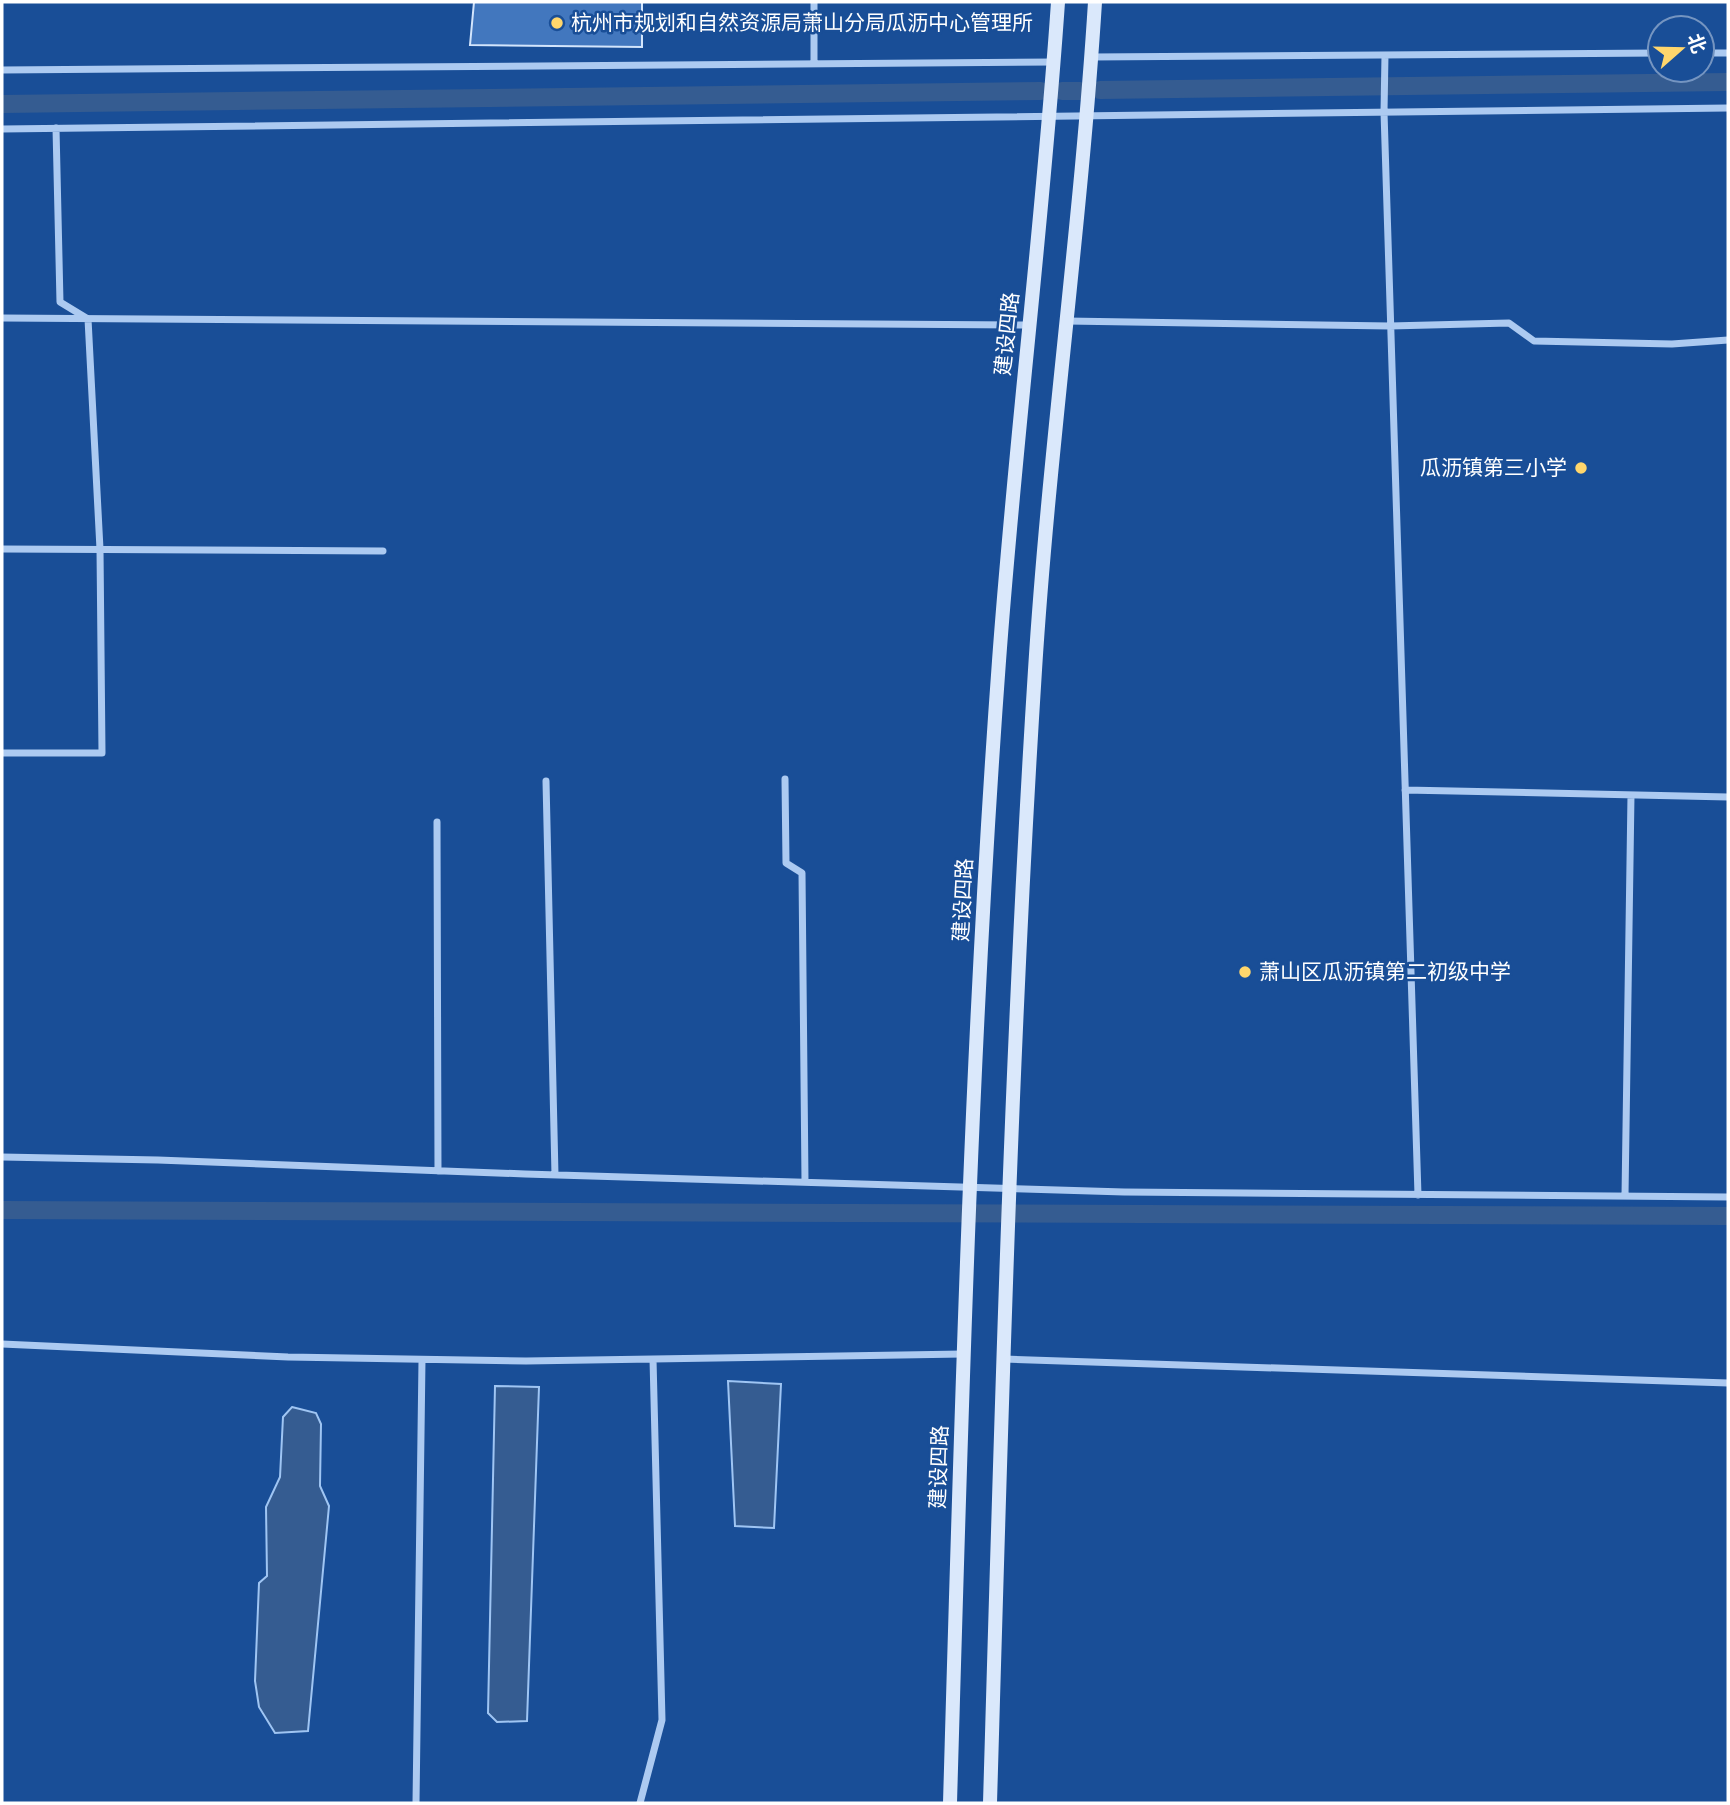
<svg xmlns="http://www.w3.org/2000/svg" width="1730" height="1805" font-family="'PT Sans','Noto Sans SC',sans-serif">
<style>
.water{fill:#355c91;stroke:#9fc5f3;stroke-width:2}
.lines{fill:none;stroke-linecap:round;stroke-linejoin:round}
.canal{stroke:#355c91;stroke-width:18}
.building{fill:#4277be;stroke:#d3e5fc;stroke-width:2}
.minor{stroke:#accaf1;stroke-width:7}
.secondary{stroke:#dae8fb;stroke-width:14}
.poi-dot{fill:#ffd66c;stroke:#194e97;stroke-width:2.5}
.labels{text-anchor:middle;stroke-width:5;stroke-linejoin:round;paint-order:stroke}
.poi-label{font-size:21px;fill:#fff;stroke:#194e97;text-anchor:start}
.street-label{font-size:21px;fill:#fff;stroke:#194e97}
</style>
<rect width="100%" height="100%" fill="#194e97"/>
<path class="water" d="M728,1381L781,1384L774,1528L735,1526Z
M495,1386L539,1387L527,1721L497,1722L488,1713Z
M292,1407L316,1413L321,1424L320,1486L329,1506L308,1731L275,1733L259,1707L255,1681L259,1583L267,1576L266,1507L280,1477L283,1417Z"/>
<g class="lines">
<path class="canal" d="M1100,90L1728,82
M1062,91H1080
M2,104L1041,91
M2,1210L1728,1216"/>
</g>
<path class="building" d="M474,2H642V47L470,45Z"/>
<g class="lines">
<path class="minor" d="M814,2V64
M1702,53H1728
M1385,55L1384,112L1418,1195
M1092,57L1660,53
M2,70L1054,62
M2,129L1728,108
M2,318L1029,325
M1067,321L1390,326L1509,323L1534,341L1672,344L1728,340
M2,549L383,551
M2,753H102L100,549L88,319L60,302L56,128
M785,779L786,863L802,873L805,1181
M546,781L555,1175
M1405,790L1728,797
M437,822L438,1171
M2,1157L158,1160L525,1174L1124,1192L1728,1197
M1625,1196L1631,795
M2,1344L288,1357L526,1361L963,1354
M1004,1359L1728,1383
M416,1803L422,1360
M640,1803L662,1720L653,1359"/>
<path class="secondary" d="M950,1803C961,1422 971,1042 999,661C1015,441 1043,222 1058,2
M990,1803C1001,1426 1011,1047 1035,670C1049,447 1081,225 1095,2"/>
</g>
<g class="poi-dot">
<circle cx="557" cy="23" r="7"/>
<circle cx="1581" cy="468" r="7"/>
<circle cx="1245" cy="972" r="7"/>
</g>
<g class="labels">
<g class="poi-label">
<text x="571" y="30">杭州市规划和自然资源局萧山分局瓜沥中心管理所</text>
<text x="1567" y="475" text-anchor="end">瓜沥镇第三小学</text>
<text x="1259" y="979">萧山区瓜沥镇第二初级中学</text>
</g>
<g class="street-label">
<text transform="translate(1007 334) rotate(-84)" y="7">建设四路</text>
<text transform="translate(963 900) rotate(-87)" y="7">建设四路</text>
<text transform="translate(939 1467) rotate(-88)" y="7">建设四路</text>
</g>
</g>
<rect width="1730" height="1805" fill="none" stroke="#ffffff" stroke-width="7"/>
<g transform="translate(1681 49) rotate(70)"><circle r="33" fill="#194e97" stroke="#7595c1" stroke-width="2"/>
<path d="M0-5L12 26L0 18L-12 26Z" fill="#ffd66c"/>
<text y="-10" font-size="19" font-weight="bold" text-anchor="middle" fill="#ffffff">北</text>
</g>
</svg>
